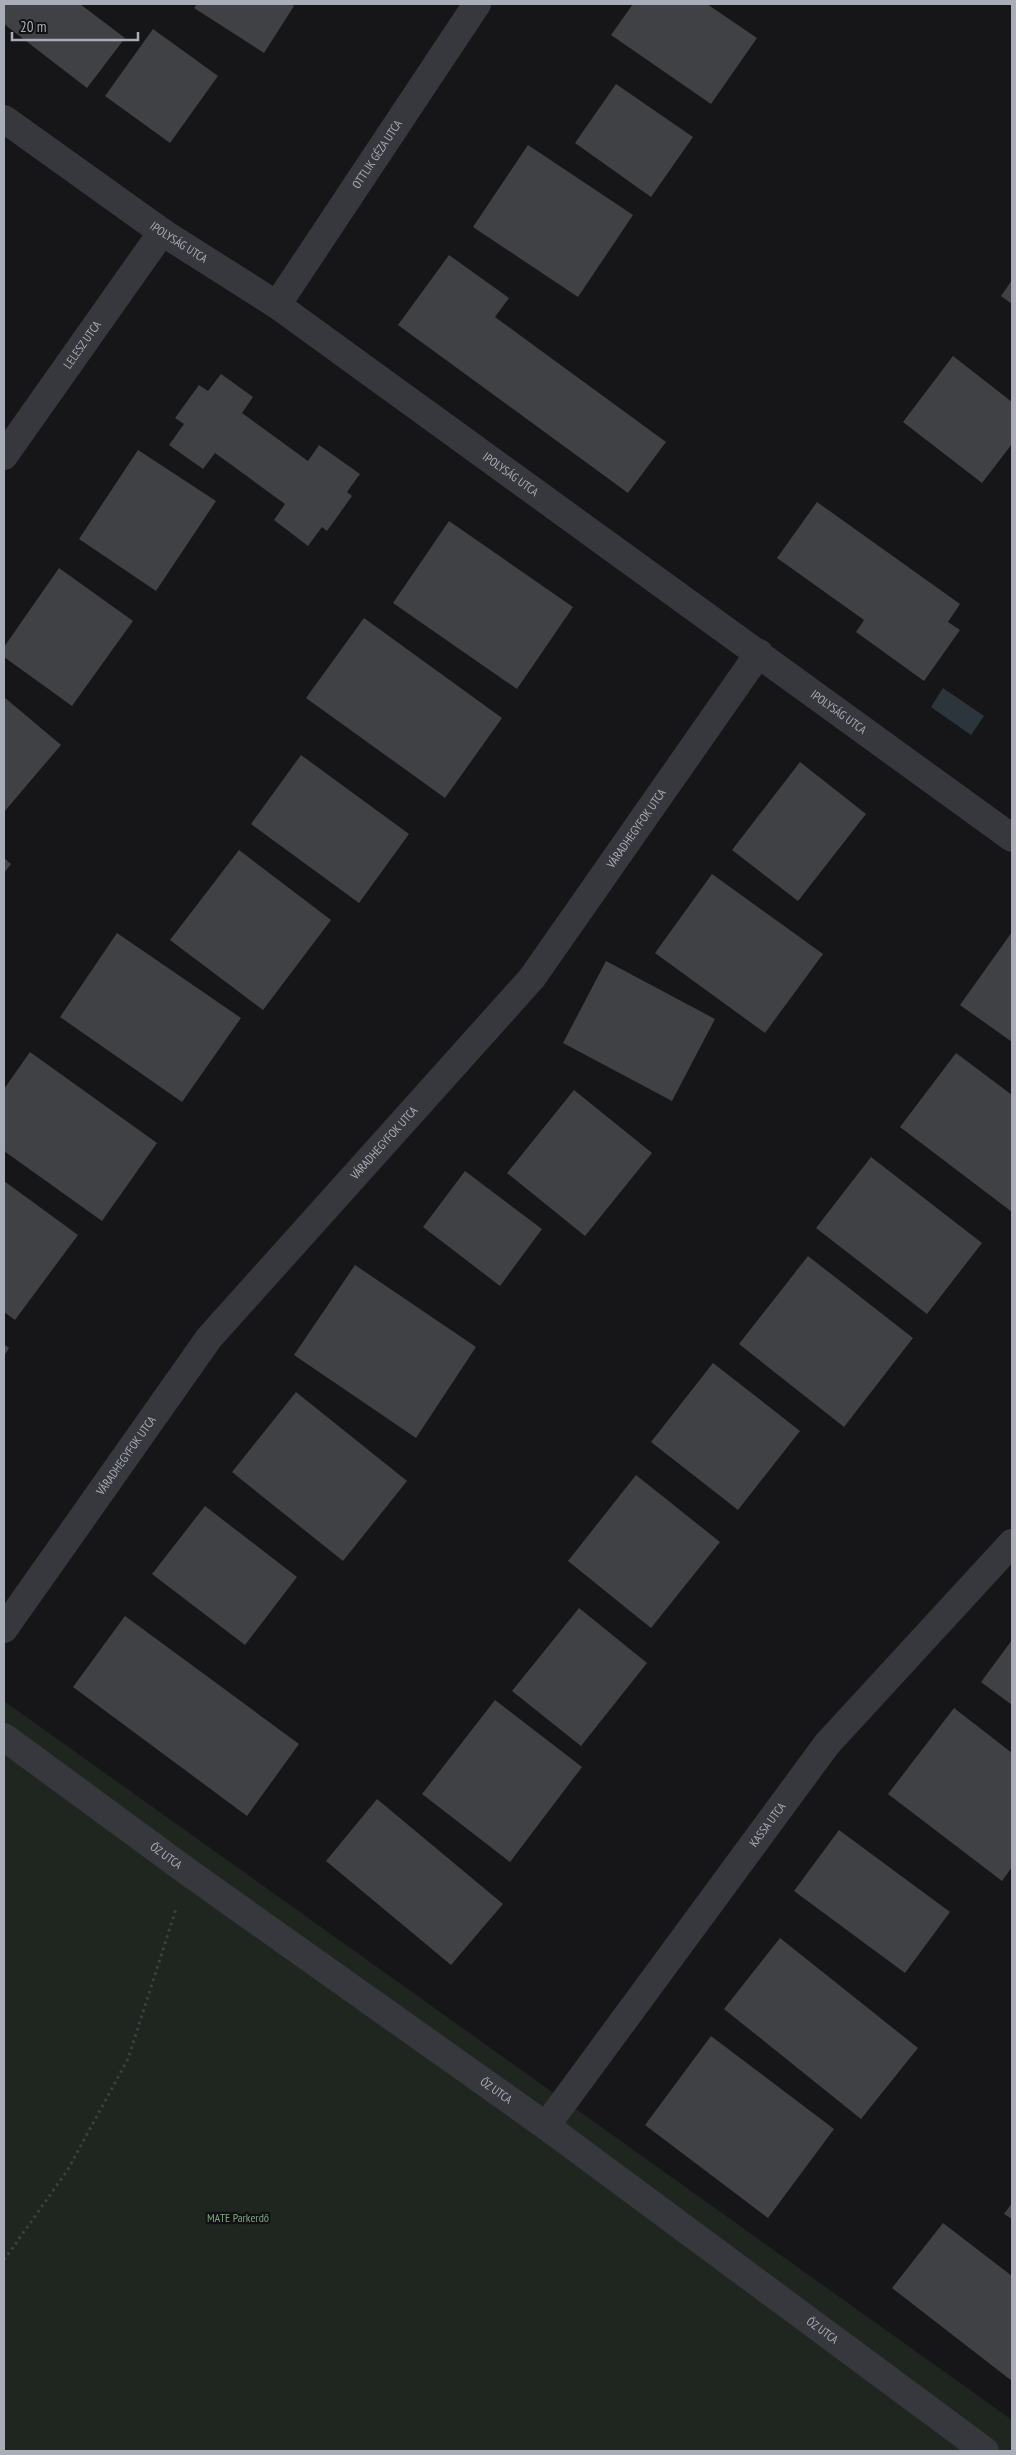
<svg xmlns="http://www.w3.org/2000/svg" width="1016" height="2455" font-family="'PT Sans Narrow',sans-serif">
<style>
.green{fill:#1e261f}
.water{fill:#2c353c}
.building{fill:#404145}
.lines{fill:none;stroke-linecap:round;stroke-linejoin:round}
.path{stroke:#3d3f44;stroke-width:3;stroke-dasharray:2.5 4;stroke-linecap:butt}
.street{stroke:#37383d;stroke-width:28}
.labels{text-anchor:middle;stroke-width:4.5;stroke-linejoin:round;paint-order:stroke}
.street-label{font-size:12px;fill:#a8adb8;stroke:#111113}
.park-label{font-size:12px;fill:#7fa381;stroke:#111113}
</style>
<rect width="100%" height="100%" fill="#161618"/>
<path class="green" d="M4,1701L1012,2420V2451H4Z"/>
<path class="water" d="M943,688L984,716L971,735L931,707Z"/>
<path class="building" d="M4,4H80L125,38L87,88L4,24Z
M197,4H290L294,6L264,53L194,8Z
M633,4H707L757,38L711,104L611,35Z
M153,29L218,76L170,143L105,96Z
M616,84L693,137L651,197L575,143Z
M528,145L633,215L578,297L473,227Z
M449,255L509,298L495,317L666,442L628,493L398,325Z
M1012,280V304L1001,296Z
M953,356L1012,402V444L982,483L903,422Z
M221,374L253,397L242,413L308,461L319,445L360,474L347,492L352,496L327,531L322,527L308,546L274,520L285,504L215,453L203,469L169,445L184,424L175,418L199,385L208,391Z
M138,450L216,501L156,591L79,539Z
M817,502L960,604L948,622L960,630L924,681L856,632L864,620L777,558Z
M449,521L573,607L517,689L393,603Z
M59,568L133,621L72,706L4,657V647Z
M364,618L502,718L445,798L306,698Z
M4,697L61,745L4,812Z
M301,755L409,834L359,903L251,824Z
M800,762L866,814L798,901L732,850Z
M239,850L331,920L263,1010L170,940Z
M4,858L11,864L4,873Z
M712,874L823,954L765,1033L655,953Z
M1012,932V1042L960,1005Z
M117,933L241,1018L182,1102L60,1017Z
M606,961L715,1019L672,1101L563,1043Z
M30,1052L157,1143L102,1221L4,1151V1089Z
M956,1053L1012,1095V1212L900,1127Z
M574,1090L652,1153L585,1236L507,1173Z
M871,1157L982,1243L927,1314L816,1228Z
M465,1171L542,1229L500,1286L423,1227Z
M4,1181L78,1235L15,1320L4,1312Z
M808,1256L913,1338L844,1427L739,1344Z
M355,1265L476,1347L416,1438L294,1355Z
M4,1344L9,1348L4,1356Z
M713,1363L800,1431L738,1510L651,1442Z
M296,1392L407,1481L343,1561L232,1472Z
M636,1475L720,1542L651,1628L568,1561Z
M205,1506L297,1577L245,1645L152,1574Z
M579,1608L647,1663L581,1746L512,1691Z
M125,1616L299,1744L247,1816L73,1687Z
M1012,1640V1705L981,1682Z
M495,1700L582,1767L510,1862L422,1794Z
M954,1708L1012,1753V1867L1002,1881L888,1794Z
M377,1799L503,1904L451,1965L326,1861Z
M839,1830L950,1912L905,1973L794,1891Z
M780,1938L918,2048L861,2119L724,2009Z
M711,2036L834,2129L768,2218L645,2125Z
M1012,2203V2219L1004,2214Z
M943,2223L1012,2276V2381L892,2288Z"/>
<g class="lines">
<path class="path" d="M4,2260L67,2171L128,2059L176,1909"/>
<g class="street">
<path id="s1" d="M4,119L162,232L277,305L1012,838"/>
<path id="s2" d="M277,305L477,4"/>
<path id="s3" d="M4,456L162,232"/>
<path id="s4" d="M4,1629L209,1338L532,978L759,653"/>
<path id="s5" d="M4,1737L188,1872L546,2126L985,2451"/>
<path id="s6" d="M546,2126L827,1744L1012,1543"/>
</g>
</g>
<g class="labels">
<g class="street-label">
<text dy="4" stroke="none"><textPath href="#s2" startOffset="181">OTTLIK GÉZA UTCA</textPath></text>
<text dy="4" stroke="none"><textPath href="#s1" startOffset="214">IPOLYSÁG UTCA</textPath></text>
<text dy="4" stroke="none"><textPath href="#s3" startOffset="136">LELESZ UTCA</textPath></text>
<text dy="4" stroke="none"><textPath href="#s1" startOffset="619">IPOLYSÁG UTCA</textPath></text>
<text dy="4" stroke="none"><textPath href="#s1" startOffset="1024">IPOLYSÁG UTCA</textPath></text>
<text dy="4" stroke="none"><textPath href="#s4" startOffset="1022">VÁRADHEGYFOK UTCA</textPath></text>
<text dy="4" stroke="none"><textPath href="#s4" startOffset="618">VÁRADHEGYFOK UTCA</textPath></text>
<text dy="4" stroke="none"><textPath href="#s4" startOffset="212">VÁRADHEGYFOK UTCA</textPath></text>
<text dy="4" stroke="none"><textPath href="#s6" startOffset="374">KASSA UTCA</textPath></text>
<text dy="4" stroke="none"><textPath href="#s5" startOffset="201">ŐZ UTCA</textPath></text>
<text dy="4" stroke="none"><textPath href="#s5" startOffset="606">ŐZ UTCA</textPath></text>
<text dy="4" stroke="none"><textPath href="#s5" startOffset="1011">ŐZ UTCA</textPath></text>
</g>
<g class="park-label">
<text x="238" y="2222">MATE Parkerdő</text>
</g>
</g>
<rect width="1016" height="2455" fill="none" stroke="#a8adb8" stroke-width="10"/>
<path d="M12 32v8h126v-8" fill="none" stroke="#a8adb8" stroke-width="2.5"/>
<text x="20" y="32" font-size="15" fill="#a8adb8" stroke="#111113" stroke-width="4" paint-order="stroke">20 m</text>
</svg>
